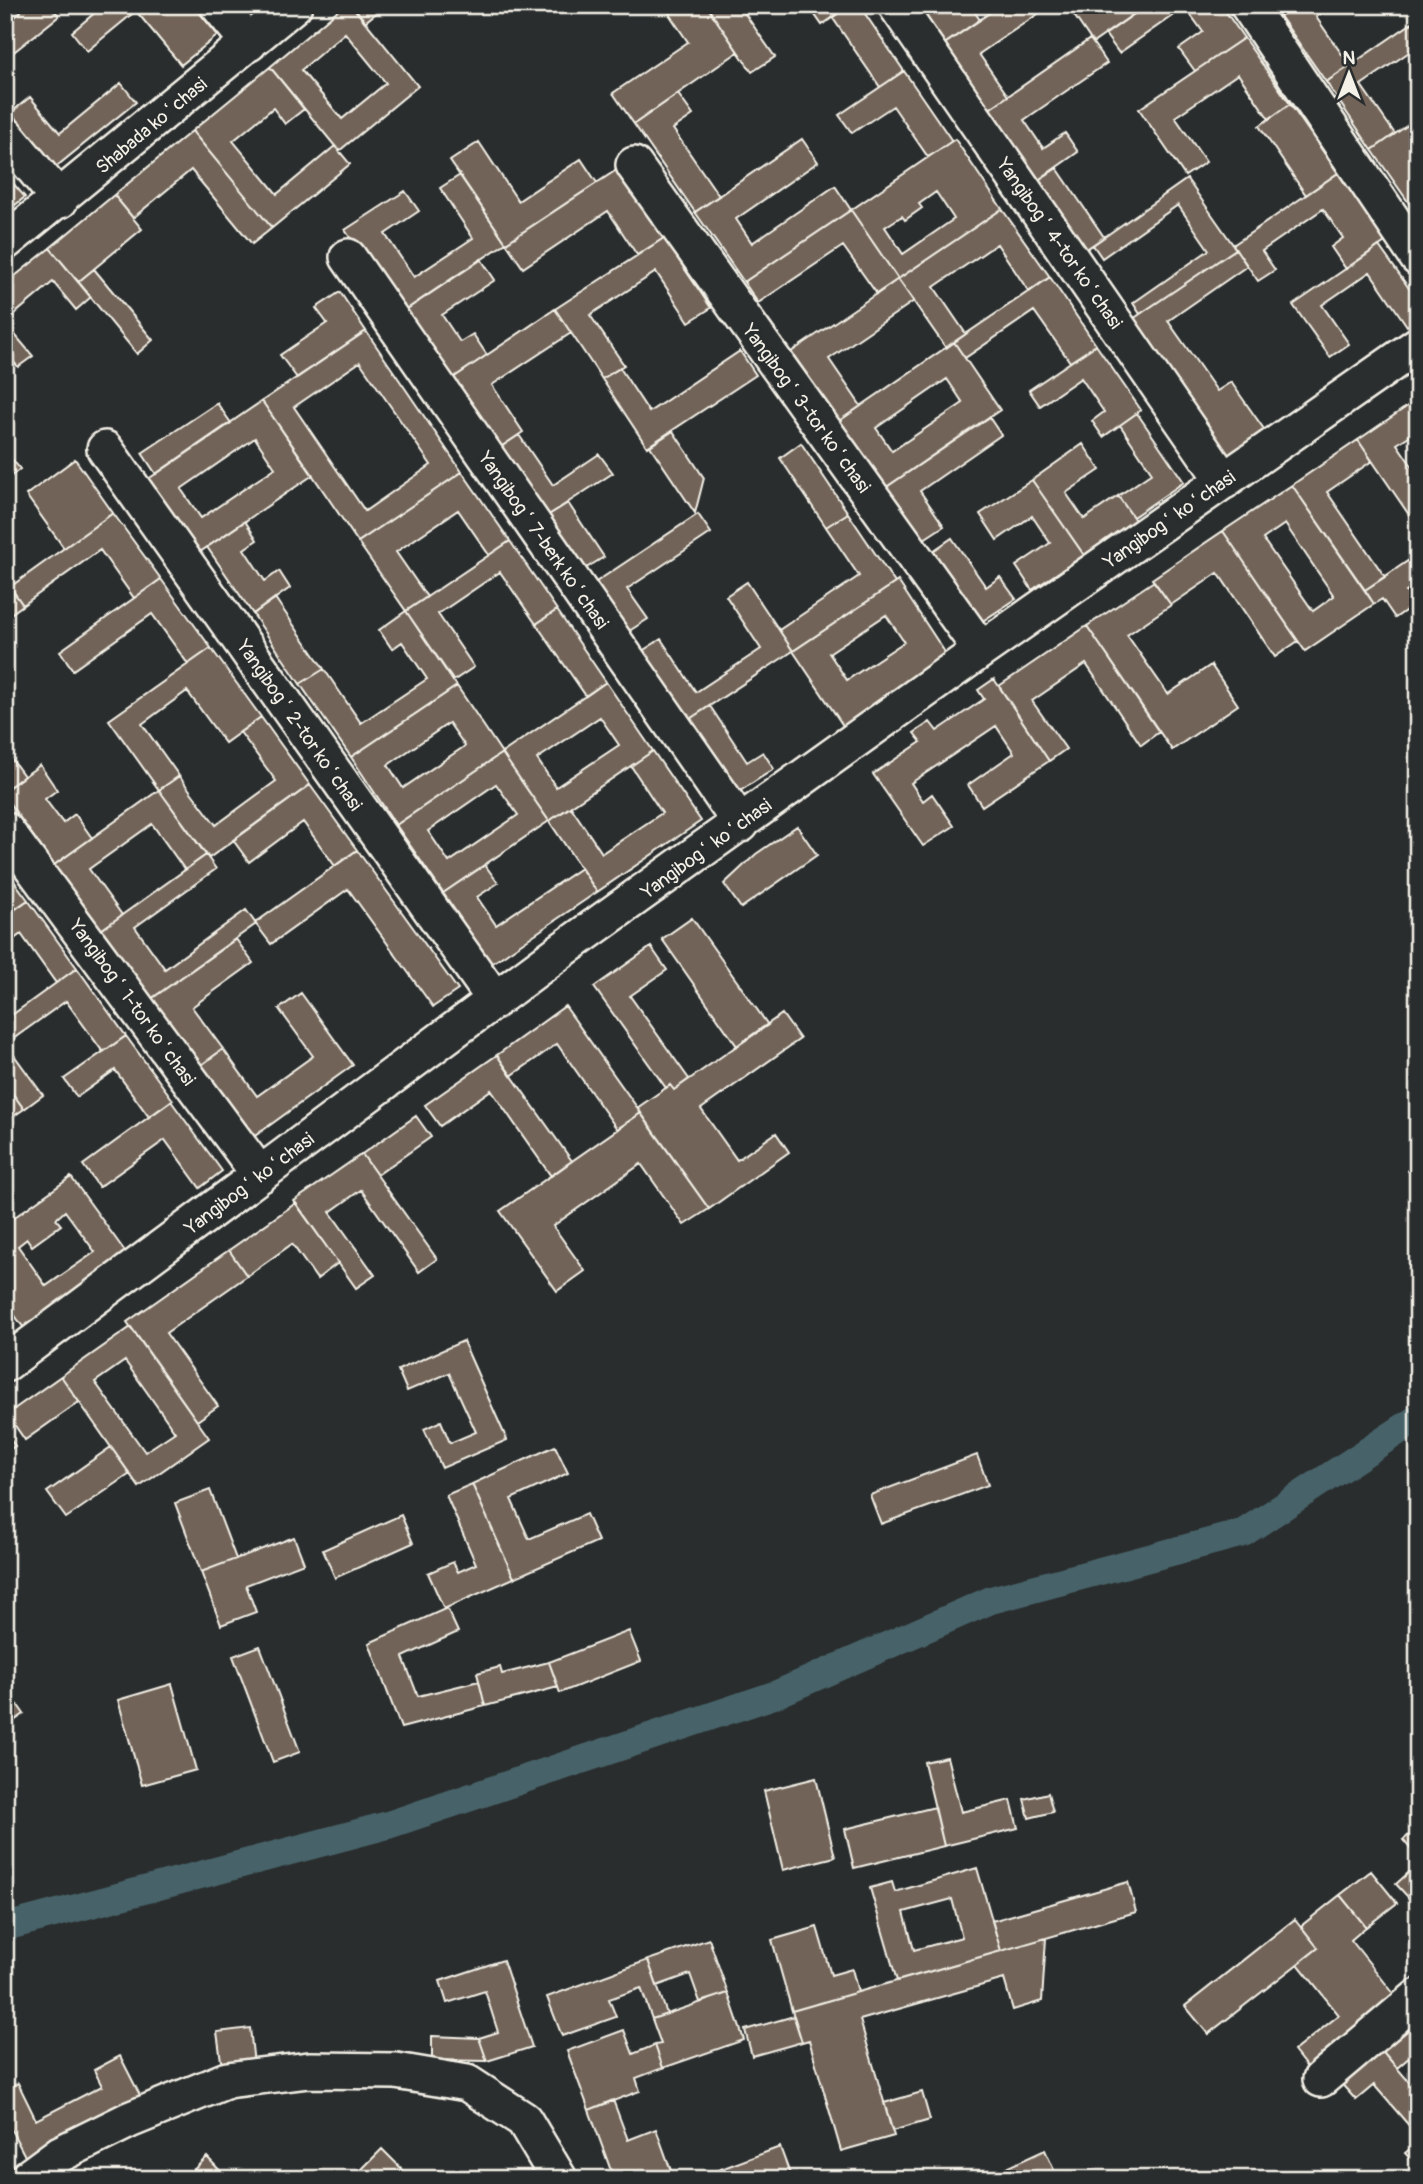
<svg xmlns="http://www.w3.org/2000/svg" width="1423" height="2184" font-family="Pangolin,sans-serif">
<style>
.lines{fill:none;stroke-linecap:round;stroke-linejoin:round}
.canal{stroke:#466369;stroke-width:28}
.building{fill:#726458;stroke:#f4f1e8;stroke-width:2;fill-rule:evenodd}
.minor-casing{stroke:#f4f1e8;stroke-width:40}
.minor{stroke:#2a2d2e;stroke-width:35}
.labels{text-anchor:middle;stroke-width:7;stroke-linejoin:round;paint-order:stroke}
.street-label{font-size:19px;fill:#f4f1e8;stroke:#2a2d2e}
</style>
<rect width="100%" height="100%" fill="#2a2d2e"/>
<filter id="ink" filterUnits="userSpaceOnUse"><feTurbulence type="fractalNoise" baseFrequency=".0143" numOctaves="2"/><feDisplacementMap in="SourceGraphic" scale="14" xChannelSelector="R" yChannelSelector="G"/><feConvolveMatrix kernelMatrix="1 2 1 2 8 2 1 2 1" color-interpolation-filters="sRGB"/></filter>
<g filter="url(#ink)">
<g class="lines">
<path class="canal" d="M5,1927L388,1825L777,1694L991,1600L1243,1533L1418,1418"/>
</g>
<path class="building" d="M15,5H50L59,16L5,59V25L21,12Z
M104,5H143L87,51L72,32Z
M143,5H193L218,35L181,65L136,11Z
M344,5H352L418,86L339,151L270,67ZM345,33L386,83L342,119L301,70Z
M355,5H386L365,22L353,7Z
M682,5H706L738,52L634,124L613,93L688,42L669,14Z
M706,5H739L775,57L752,72Z
M808,5H850L822,25Z
M850,5H859L904,71L880,87L832,17Z
M912,5H947L950,9L955,5H970L980,20L940,47Z
M1001,5H1051L979,54L1008,96L985,112L940,47Z
M1067,5H1095L1099,11L1107,5H1147L1093,43Z
M1147,5H1221L1244,38L1195,71L1179,49L1203,32L1185,7L1119,53L1105,34Z
M1272,5H1295L1280,16Z
M1295,5H1333L1316,17L1350,66L1326,82L1280,16Z
M1418,19V46L1361,85L1395,134L1372,150L1326,82Z
M1244,38L1290,104L1269,119L1238,74L1175,117L1206,162L1185,176L1139,109Z
M1090,39L1107,63L1024,120L1043,148L1065,133L1078,152L1034,183L985,112Z
M270,67L304,109L285,124L273,108L233,141L277,194L335,146L350,164L272,228L192,131Z
M904,71L952,141L928,157L893,106L852,133L839,115Z
M121,83L136,102L52,170L7,116L30,97L60,133Z
M678,94L693,115L673,129L719,196L695,212L634,124Z
M1290,104L1338,173L1306,195L1259,126Z
M1418,118V147L1410,152L1418,163V216L1372,150Z
M192,131L272,228L252,244L191,170L133,218L114,195Z
M802,139L818,162L736,219L752,243L835,186L851,210L744,282L695,212Z
M955,139L1002,209L898,279L851,210ZM936,192L954,219L903,254L885,227L902,216L905,220L922,208L919,204Z
M479,142L518,201L581,159L597,183L506,243L450,161Z
M1057,168L1104,237L1082,252L1034,183Z
M618,169L664,238L637,255L608,211L523,268L506,243Z
M1338,173L1385,242L1346,269L1331,247L1343,238L1323,209L1262,251L1275,270L1258,281L1233,245Z
M5,174L25,197L5,213Z
M460,175L506,243L401,313L345,230L405,191L419,211L385,234L414,277L473,238L440,188Z
M1187,179L1236,249L1140,314L1133,303L1209,250L1178,205L1102,258L1093,245Z
M114,195L142,229L78,282L50,248Z
M1002,209L1050,277L1029,292L997,244L934,287L966,334L946,348L898,279Z
M851,210L898,279L877,294L843,246L758,303L744,282Z
M664,238L711,308L689,322L656,272L590,315L624,365L602,379L555,309Z
M1379,246L1418,301V319L1407,326L1370,272L1322,305L1349,344L1330,357L1293,305Z
M50,248L91,297L76,310L53,282L5,322V284Z
M1236,249L1247,266L1168,321L1217,391L1231,382L1266,432L1226,460L1130,321Z
M481,259L495,280L442,315L460,342L473,334L487,355L447,382L401,313Z
M94,269L153,340L137,354L78,282Z
M1050,277L1096,345L1070,362L1034,311L965,358L954,342Z
M898,279L914,301L829,359L861,406L839,421L791,352Z
M340,292L366,331L297,378L280,355L327,323L316,308Z
M555,309L571,333L492,385L523,432L493,452L447,382Z
M5,323L33,356L18,367L5,352Z
M366,331L462,472L358,542L262,401ZM360,362L431,465L365,511L294,407Z
M954,342L1000,410L885,488L839,421ZM947,379L963,403L892,451L876,428Z
M1096,345L1141,410L1103,437L1092,421L1104,412L1081,378L1040,406L1029,390Z
M740,351L756,375L647,447L602,379L620,368L649,412Z
M1418,399V430L1397,444L1418,475V528L1358,440Z
M262,401L313,475L194,556L144,482ZM255,438L275,468L201,518L181,489Z
M217,403L231,423L156,474L142,453Z
M1137,413L1184,482L1133,517L1118,496L1152,473L1120,425Z
M989,417L1001,435L920,491L944,526L921,541L885,488Z
M673,431L704,478L695,513L650,446Z
M519,435L553,485L599,454L613,473L544,518L498,449Z
M1358,440L1372,461L1327,492L1385,577L1365,590L1292,485Z
M801,443L848,513L826,527L780,458Z
M1083,444L1100,470L1066,493L1084,519L1118,496L1135,520L1084,555L1032,480Z
M5,450L20,469L5,481Z
M75,459L113,513L64,548L26,495Z
M462,472L510,541L489,555L458,510L396,552L427,597L406,611L358,542Z
M1032,480L1084,555L1032,590L1016,566L1050,543L1032,516L997,540L980,514Z
M1292,485L1374,604L1305,651L1223,531ZM1285,524L1334,596L1313,611L1263,539Z
M568,503L604,557L580,572L544,518Z
M113,513L161,579L134,598L100,550L23,605L10,587Z
M848,513L895,583L793,651L779,630L859,576L826,527Z
M698,514L711,533L627,589L648,619L626,633L593,584Z
M245,521L257,540L244,549L265,581L279,571L290,588L253,614L207,547Z
M1223,531L1298,641L1275,657L1218,573L1171,605L1152,579Z
M952,538L986,587L1000,577L1016,599L978,624L930,553Z
M510,541L557,610L536,624L500,572L438,614L474,667L453,681L406,611Z
M1418,554V584L1406,592L1415,604L1395,618L1382,599L1374,604L1365,590Z
M161,579L211,648L188,664L152,614L73,670L60,651Z
M898,581L948,657L844,727L793,651ZM886,615L904,642L847,680L829,653Z
M1154,581L1171,605L1127,635L1168,694L1211,665L1238,705L1172,750L1087,626Z
M747,582L793,651L685,722L639,653L661,639L696,692L761,649L726,596Z
M11,588L23,605L5,618V592Z
M275,598L324,669L300,684L253,614Z
M557,610L606,682L586,696L536,624Z
M406,611L457,686L351,757L300,684L324,669L361,723L427,679L402,642L392,649L379,630Z
M1087,626L1159,732L1141,745L1086,664L1032,701L1066,749L1049,761L999,686Z
M211,648L261,717L225,743L187,691L142,724L179,776L159,790L109,720Z
M994,679L1049,761L982,806L968,785L1014,753L996,726L911,783L923,801L932,794L954,826L923,846L873,774L921,742L914,733L930,722L937,731L984,699L978,690Z
M606,682L653,751L549,821L502,753ZM600,717L619,745L556,787L537,759Z
M457,686L502,753L396,825L351,757ZM449,723L465,746L403,788L388,765Z
M710,706L747,762L763,752L774,769L737,793L688,720Z
M261,717L310,785L209,858L159,790L179,776L216,825L276,781L240,732Z
M5,750L24,776L5,790Z
M653,751L701,821L597,892L549,821L571,807L602,853L662,813L631,766Z
M502,753L549,821L443,893L396,825ZM496,784L518,815L449,862L428,831Z
M40,765L57,790L45,799L63,823L75,814L92,838L54,865L5,797V790Z
M310,785L357,850L335,866L303,822L249,862L233,840Z
M159,790L206,855L185,870L152,824L89,869L122,915L101,930L54,865Z
M797,826L817,855L741,908L724,884L756,854Z
M357,850L458,990L433,1007L348,889L271,944L255,923Z
M206,855L216,869L135,927L165,969L246,910L256,924L151,999L101,930Z
M485,865L498,883L477,897L496,925L581,868L597,892L491,964L443,893Z
M5,869L28,900L6,916L5,914Z
M28,900L77,968L56,983L21,934L5,946V916Z
M692,918L768,1025L737,1046L662,939Z
M236,939L253,963L192,1007L223,1049L200,1066L151,999Z
M651,947L667,970L630,996L689,1079L674,1090L670,1085L666,1088L594,987Z
M77,968L126,1036L103,1052L66,1001L6,1044L43,1095L24,1109L5,1083V1020Z
M301,993L353,1065L252,1138L200,1066L223,1049L257,1096L313,1056L279,1009Z
M565,1006L641,1113L617,1129L557,1044L511,1076L497,1055Z
M782,1014L800,1039L701,1109L737,1160L776,1133L789,1152L709,1209L637,1108L670,1085L674,1090Z
M126,1036L173,1100L149,1117L115,1070L77,1097L64,1079Z
M497,1055L572,1161L551,1176L491,1090L440,1126L425,1105Z
M5,1083L24,1109L5,1122Z
M171,1101L222,1171L200,1188L165,1140L99,1187L83,1165Z
M641,1113L709,1209L684,1225L641,1164L553,1226L585,1271L557,1291L500,1211Z
M416,1116L431,1137L377,1175L362,1154Z
M362,1154L437,1259L419,1272L361,1190L330,1212L375,1275L356,1288L294,1201Z
M1418,1164V1187L1408,1170Z
M71,1177L132,1261L29,1335L5,1302V1224ZM65,1211L95,1252L46,1286L18,1246L27,1239L32,1246L61,1225L56,1219Z
M296,1203L338,1263L317,1279L292,1244L247,1276L229,1250Z
M229,1250L247,1276L166,1333L218,1406L197,1421L127,1322Z
M131,1327L209,1438L139,1487L61,1376ZM125,1361L175,1432L145,1452L95,1382Z
M463,1341L507,1440L442,1468L424,1429L441,1421L450,1443L476,1432L449,1373L407,1391L398,1370Z
M61,1376L79,1402L25,1440L7,1414Z
M5,1432L15,1446L5,1453Z
M555,1446L568,1473L511,1499L529,1539L586,1514L598,1541L514,1578L472,1484Z
M111,1447L130,1474L66,1518L47,1492Z
M977,1455L988,1485L881,1524L870,1495Z
M472,1484L514,1578L444,1609L428,1573L453,1562L458,1572L476,1564L446,1495Z
M210,1490L236,1559L201,1572L175,1503Z
M401,1515L413,1543L335,1578L323,1550Z
M294,1537L304,1563L246,1585L256,1612L221,1625L201,1572Z
M447,1608L458,1632L403,1657L418,1696L479,1681L485,1706L401,1728L369,1643Z
M629,1631L641,1661L560,1693L549,1662Z
M260,1646L300,1752L273,1762L233,1656Z
M549,1662L558,1687L485,1706L477,1673L500,1667L502,1674Z
M172,1684L196,1770L142,1785L118,1700Z
M5,1687L24,1714L5,1727Z
M947,1757L961,1812L1011,1800L1018,1828L944,1846L924,1762Z
M816,1778L835,1857L783,1870L764,1791Z
M1048,1793L1053,1812L1029,1818L1024,1799Z
M935,1807L944,1846L854,1868L845,1829Z
M1418,1828V1858L1403,1840Z
M1416,1866L1418,1867V1908L1396,1884Z
M977,1868L1001,1951L897,1981L870,1888L892,1882L895,1892ZM952,1899L962,1937L914,1950L904,1912Z
M1371,1871L1397,1903L1366,1927L1340,1895Z
M1128,1882L1136,1912L1001,1951L992,1921Z
M1340,1895L1366,1927L1351,1940L1402,2004L1313,2075L1294,2051L1339,2015L1298,1964L1318,1948L1301,1926Z
M1295,1919L1318,1948L1208,2034L1185,2006Z
M817,1927L831,1975L852,1969L858,1992L792,2011L772,1940Z
M1046,1938L1042,2001L1013,2010L1004,1979L860,2020L894,2136L841,2151L809,2040L802,2042L792,2011Z
M709,1939L728,1993L700,2002L690,1974L657,1986L648,1960Z
M503,1960L532,2047L487,2061L479,2038L498,2032L485,1991L447,2003L440,1981Z
M648,1960L667,2014L652,2019L641,1988L609,1999L616,2017L562,2036L547,1997Z
M728,1993L744,2040L663,2068L655,2045L661,2044L652,2019Z
M1418,2012V2050L1397,2068L1378,2046Z
M794,2016L802,2042L752,2056L745,2030Z
M250,2028L254,2064L222,2068L217,2032Z
M624,2030L633,2054L655,2045L663,2068L636,2078L640,2091L589,2110L567,2051Z
M432,2036L479,2038L487,2061L432,2060Z
M1378,2046L1418,2092V2136L1374,2085L1356,2100L1338,2080Z
M120,2056L144,2103L28,2162L5,2118V2090L18,2083L36,2120L102,2086L94,2070Z
M922,2092L930,2120L892,2131L884,2103Z
M613,2100L628,2140L656,2129L674,2179H614L589,2110Z
M1418,2142V2167L1405,2153Z
M780,2147L790,2174L775,2179H694Z
M382,2149L403,2170L394,2179H358L355,2176Z
M1045,2150L1058,2179H982Z
M207,2157L228,2179H184Z"/>
<g class="lines">
<defs>
<path id="minor" d="M218,5L249,43
M896,5L1224,481
M1248,5L1418,258
M5,134L60,200
M634,165L981,650
M5,242L294,5
M348,257L741,824
M105,449L495,1000
M5,830L260,1175
M5,1364L562,950L981,650L1418,345
M1321,2079L1418,1997
M26,2179L60,2154L129,2120L227,2080L309,2070L396,2071L467,2083L524,2120L559,2179"/>
</defs>
<use href="#minor" class="minor-casing"/>
<use href="#minor" class="minor"/>
</g>
</g>
<g class="labels">
<g class="street-label">
<text transform="translate(151 125) rotate(-40)" y="7">Shabada koʻchasi</text>
<text transform="translate(1060 243) rotate(55)" y="7">Yangibogʻ 4-tor koʻchasi</text>
<text transform="translate(807 408) rotate(54)" y="7">Yangibogʻ 3-tor koʻchasi</text>
<text transform="translate(1169 519) rotate(-35)" y="7">Yangibogʻ koʻchasi</text>
<text transform="translate(544 540) rotate(55)" y="7">Yangibogʻ 7-berk koʻchasi</text>
<text transform="translate(300 725) rotate(55)" y="7">Yangibogʻ 2-tor koʻchasi</text>
<text transform="translate(706 848) rotate(-36)" y="7">Yangibogʻ koʻchasi</text>
<text transform="translate(133 1002) rotate(54)" y="7">Yangibogʻ 1-tor koʻchasi</text>
<text transform="translate(249 1183) rotate(-37)" y="7">Yangibogʻ koʻchasi</text>
</g>
</g>
<rect width="1423" height="2184" fill="none" stroke="#2a2d2e" stroke-width="28"/>
<rect x="14" y="14" width="1395" height="2156" fill="none" stroke="#f4f1e8" stroke-width="2.5" filter="url(#ink)"/>
<g transform="translate(1349 74)" stroke="#2a2d2e" stroke-width="5" paint-order="stroke">
<path d="M0-5L12 26L0 18L-12 26Z" fill="#f4f1e8"/>
<text y="-10" font-size="19" font-weight="bold" text-anchor="middle" fill="#f4f1e8">N</text>
</g>
</svg>
